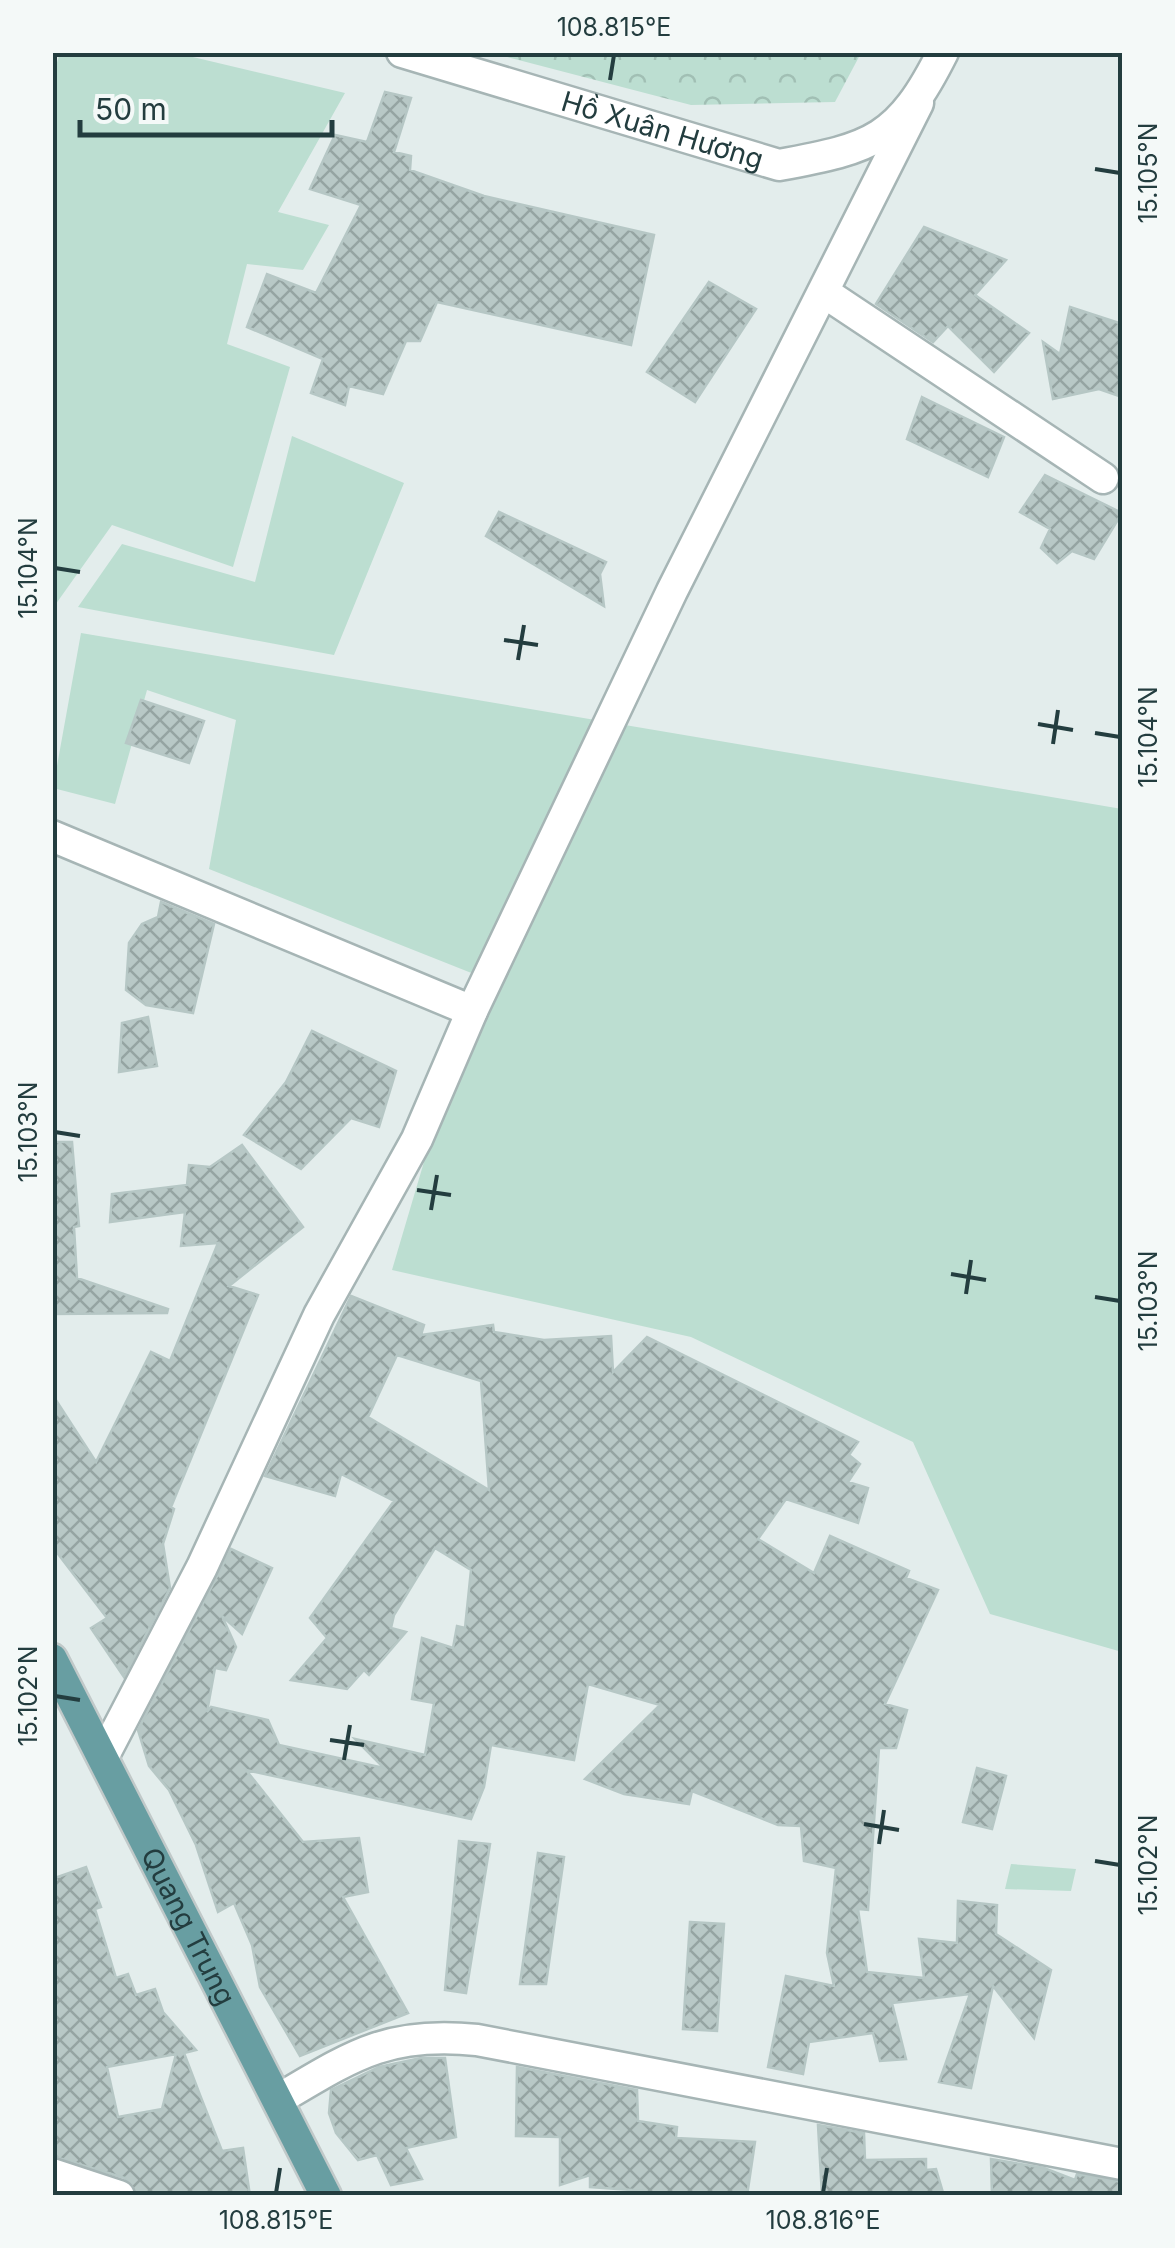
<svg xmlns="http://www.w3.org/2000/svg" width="1175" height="2248" font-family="Inter,sans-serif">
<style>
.green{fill:#bcded1}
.forest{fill:url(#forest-crowns)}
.building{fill:url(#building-cross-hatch);stroke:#b6c7c5;stroke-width:2.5;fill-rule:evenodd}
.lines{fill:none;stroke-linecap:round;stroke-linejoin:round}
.street-casing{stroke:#a6b5b5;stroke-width:35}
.primary-casing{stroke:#c1c9c9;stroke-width:35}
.street{stroke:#fff;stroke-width:30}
.primary{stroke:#689ea2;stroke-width:30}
.ticks{fill:none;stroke:#233d3f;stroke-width:4}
.labels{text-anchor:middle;stroke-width:9;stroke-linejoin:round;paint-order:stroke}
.street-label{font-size:28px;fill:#233d3f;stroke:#f4f9f8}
.neatline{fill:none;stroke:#233d3f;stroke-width:4}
.ticks-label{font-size:25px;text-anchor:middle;fill:#233d3f}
</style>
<defs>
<pattern id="forest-crowns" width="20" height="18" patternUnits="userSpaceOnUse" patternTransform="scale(2.5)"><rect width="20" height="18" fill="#bcded1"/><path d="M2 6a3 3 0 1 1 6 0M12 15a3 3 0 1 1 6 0" fill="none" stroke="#a1bfb4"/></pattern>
<pattern id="building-cross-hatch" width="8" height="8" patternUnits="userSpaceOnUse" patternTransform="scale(2.5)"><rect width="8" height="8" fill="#b8c8c6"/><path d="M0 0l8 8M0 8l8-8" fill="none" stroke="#95a4a2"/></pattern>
</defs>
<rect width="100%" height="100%" fill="#e3edec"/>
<path class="green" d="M60,53H176L345,93L278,212L329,225L303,270L247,264L227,344L290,367L233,567L112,525L53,608L52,78Z
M292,436L404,483L334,655L78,607L122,544L255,582Z
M81,633L1122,809V1652L990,1614L913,1442L691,1337L392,1270L479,976L209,869L236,720L147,690L115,804L53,788Z
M1011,1864L1076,1869L1071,1891L1005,1889Z"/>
<path class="forest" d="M492,53L861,52V53L835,102L691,105Z"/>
<path class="building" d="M385,92L411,98L394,152L411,156L410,170L484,196L654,235L631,345L437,302L420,341H406L383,394L349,386L345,405L311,393L323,359L247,327L267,274L316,293L361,205L310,189L335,135L367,142Z
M924,227L1006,260L975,295L1029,333L994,372L948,326L933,342L876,304Z
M709,282L756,309L695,402L647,372Z
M1070,307L1122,324L1119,396L1099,389L1053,399L1043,342L1060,354Z
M922,397L1004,437L988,477L907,439Z
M1045,475L1122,513L1094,559L1072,551L1057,563L1041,548L1050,529L1020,512Z
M499,512L606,562L600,574L604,606L486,536Z
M141,700L204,721L189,763L126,743Z
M161,902L214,924L193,1013L146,1005L126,990L129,943L142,924L158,917Z
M148,1017L157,1066L119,1072L122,1023Z
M312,1031L396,1071L379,1127L351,1118L301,1169L244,1135L286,1082Z
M52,1142H72L79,1226L74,1227L77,1278L168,1309L167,1313L52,1314Z
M242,1145L303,1227L229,1286L258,1295L171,1507L174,1509L163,1544L170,1588L124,1677L91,1628L107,1618L52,1546V1394L96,1462L151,1352L170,1361L218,1243L181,1246L185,1212L110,1222L112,1194L187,1185L189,1165L210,1167Z
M351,1296L424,1325L421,1335L493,1325L494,1332L544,1340L611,1336L613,1372L647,1337L858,1442L849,1455L860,1464L848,1482L868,1488L858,1523L786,1499L758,1539L814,1573L830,1536L909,1571L906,1578L938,1590L885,1704L907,1710L896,1748H879L868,1910L858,1909L867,1972L924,1978L919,1939L957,1943L958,1901L997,1905L996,1934L1051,1970L1034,2038L993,1986L971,2088L939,2082L970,1994L892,2003L906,2059L880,2061L873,2033L809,2042L803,2074L768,2067L786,1976L834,1986L827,1953L836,1868L804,1861L801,1826L778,1825L692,1791L689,1804L624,1794L585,1779L660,1705L588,1684L574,1760L491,1745L484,1787L471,1819L246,1770L303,1842L359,1838L368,1892L343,1897L408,2013L300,2056L260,1987L252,1945L234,1903L218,1912L196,1845L169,1790L149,1766L138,1730L231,1549L272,1568L242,1634L222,1616L236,1647L226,1670L215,1668L207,1712L211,1707L268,1720L279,1745L384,1768L355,1739L425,1755L434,1703L412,1699L422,1638L453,1648L457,1626L465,1628L471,1570L435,1548L394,1615L391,1628L406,1632L369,1675L364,1670L347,1689L291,1680L327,1638L310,1618L394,1501L341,1474L335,1496L265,1476ZM397,1355L481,1381L489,1490L368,1417Z
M977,1768L1006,1776L992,1829L963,1822Z
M459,1841L490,1844L466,1993L445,1990Z
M538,1853L564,1857L546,1984H520Z
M86,1867L101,1907L95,1909L116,1978L128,1974L136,1995L155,1989L163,2012L196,2050L184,2053L200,2095L222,2151L243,2148L250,2196H137L125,2178L52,2156V1879ZM176,2054L162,2109L118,2117L107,2067Z
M690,1922L724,1924L717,2031L683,2029Z
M421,2058H445L456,2137L406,2148L422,2179L391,2185L377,2155L358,2160L336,2133L329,2113L331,2090L379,2067Z
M517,2067L637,2090L638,2121L677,2127L676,2138L755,2142L747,2196H646V2191L590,2187V2175L560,2185V2137L516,2136Z
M818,2125L864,2133L865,2160L926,2159V2170L936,2169L944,2196H822Z
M991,2159L1044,2168L1075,2180L1077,2174L1122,2182V2196H992Z"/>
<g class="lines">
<defs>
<g id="street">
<path id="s1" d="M402,52L779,165C873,148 899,140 943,52"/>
<path d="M825,293L1103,478"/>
<path d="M52,836L472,1011"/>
<path d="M103,1757L202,1567L319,1315L417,1139L472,1011L672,591L918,103"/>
<path d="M279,2099C353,2055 388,2031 477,2040L1122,2164"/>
<path d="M52,2174L119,2196"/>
</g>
<g id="primary">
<path id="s2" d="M52,1659L326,2196"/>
</g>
</defs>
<use href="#street" class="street-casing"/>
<use href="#primary" class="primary-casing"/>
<use href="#street" class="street"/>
<use href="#primary" class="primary"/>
</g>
<path class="ticks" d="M610,80L614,55M1095,169L1120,173M55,568L80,572M504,640L538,645M518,660L524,625M1038,724L1073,730M1095,733L1120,737M1053,744L1058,710M55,1132L80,1136M417,1190L451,1195M431,1210L437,1175M951,1274L986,1280M966,1294L971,1260M1095,1297L1120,1301M55,1696L80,1700M330,1740L364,1745M344,1760L350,1725M864,1824L899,1830M879,1844L884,1810M1095,1861L1120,1865M276,2193L280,2168M823,2193L827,2168"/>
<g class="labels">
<g class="street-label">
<text dy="10" stroke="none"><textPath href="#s1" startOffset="272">Hồ Xuân Hương</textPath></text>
<text dy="10" stroke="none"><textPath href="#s2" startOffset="300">Quang Trung</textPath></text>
</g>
</g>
<rect width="1175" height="2248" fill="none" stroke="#f4f9f8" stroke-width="110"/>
<path d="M80 120v15h252v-15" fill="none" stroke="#233d3f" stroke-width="5"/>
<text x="95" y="120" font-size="30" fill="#233d3f" stroke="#f4f9f8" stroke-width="8" paint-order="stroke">50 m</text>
<rect x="55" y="55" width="1065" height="2138" class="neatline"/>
<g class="ticks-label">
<text x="614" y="36">108.815°E</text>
<text transform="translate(1148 173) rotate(-90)" y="9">15.105°N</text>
<text transform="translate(28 568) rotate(-90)" y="9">15.104°N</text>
<text transform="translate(1148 737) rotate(-90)" y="9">15.104°N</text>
<text transform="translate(28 1132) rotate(-90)" y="9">15.103°N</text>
<text transform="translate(1148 1301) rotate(-90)" y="9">15.103°N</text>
<text transform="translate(28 1696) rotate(-90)" y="9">15.102°N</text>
<text transform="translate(1148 1865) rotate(-90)" y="9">15.102°N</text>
<text x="276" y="2229">108.815°E</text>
<text x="823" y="2229">108.816°E</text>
</g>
</svg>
